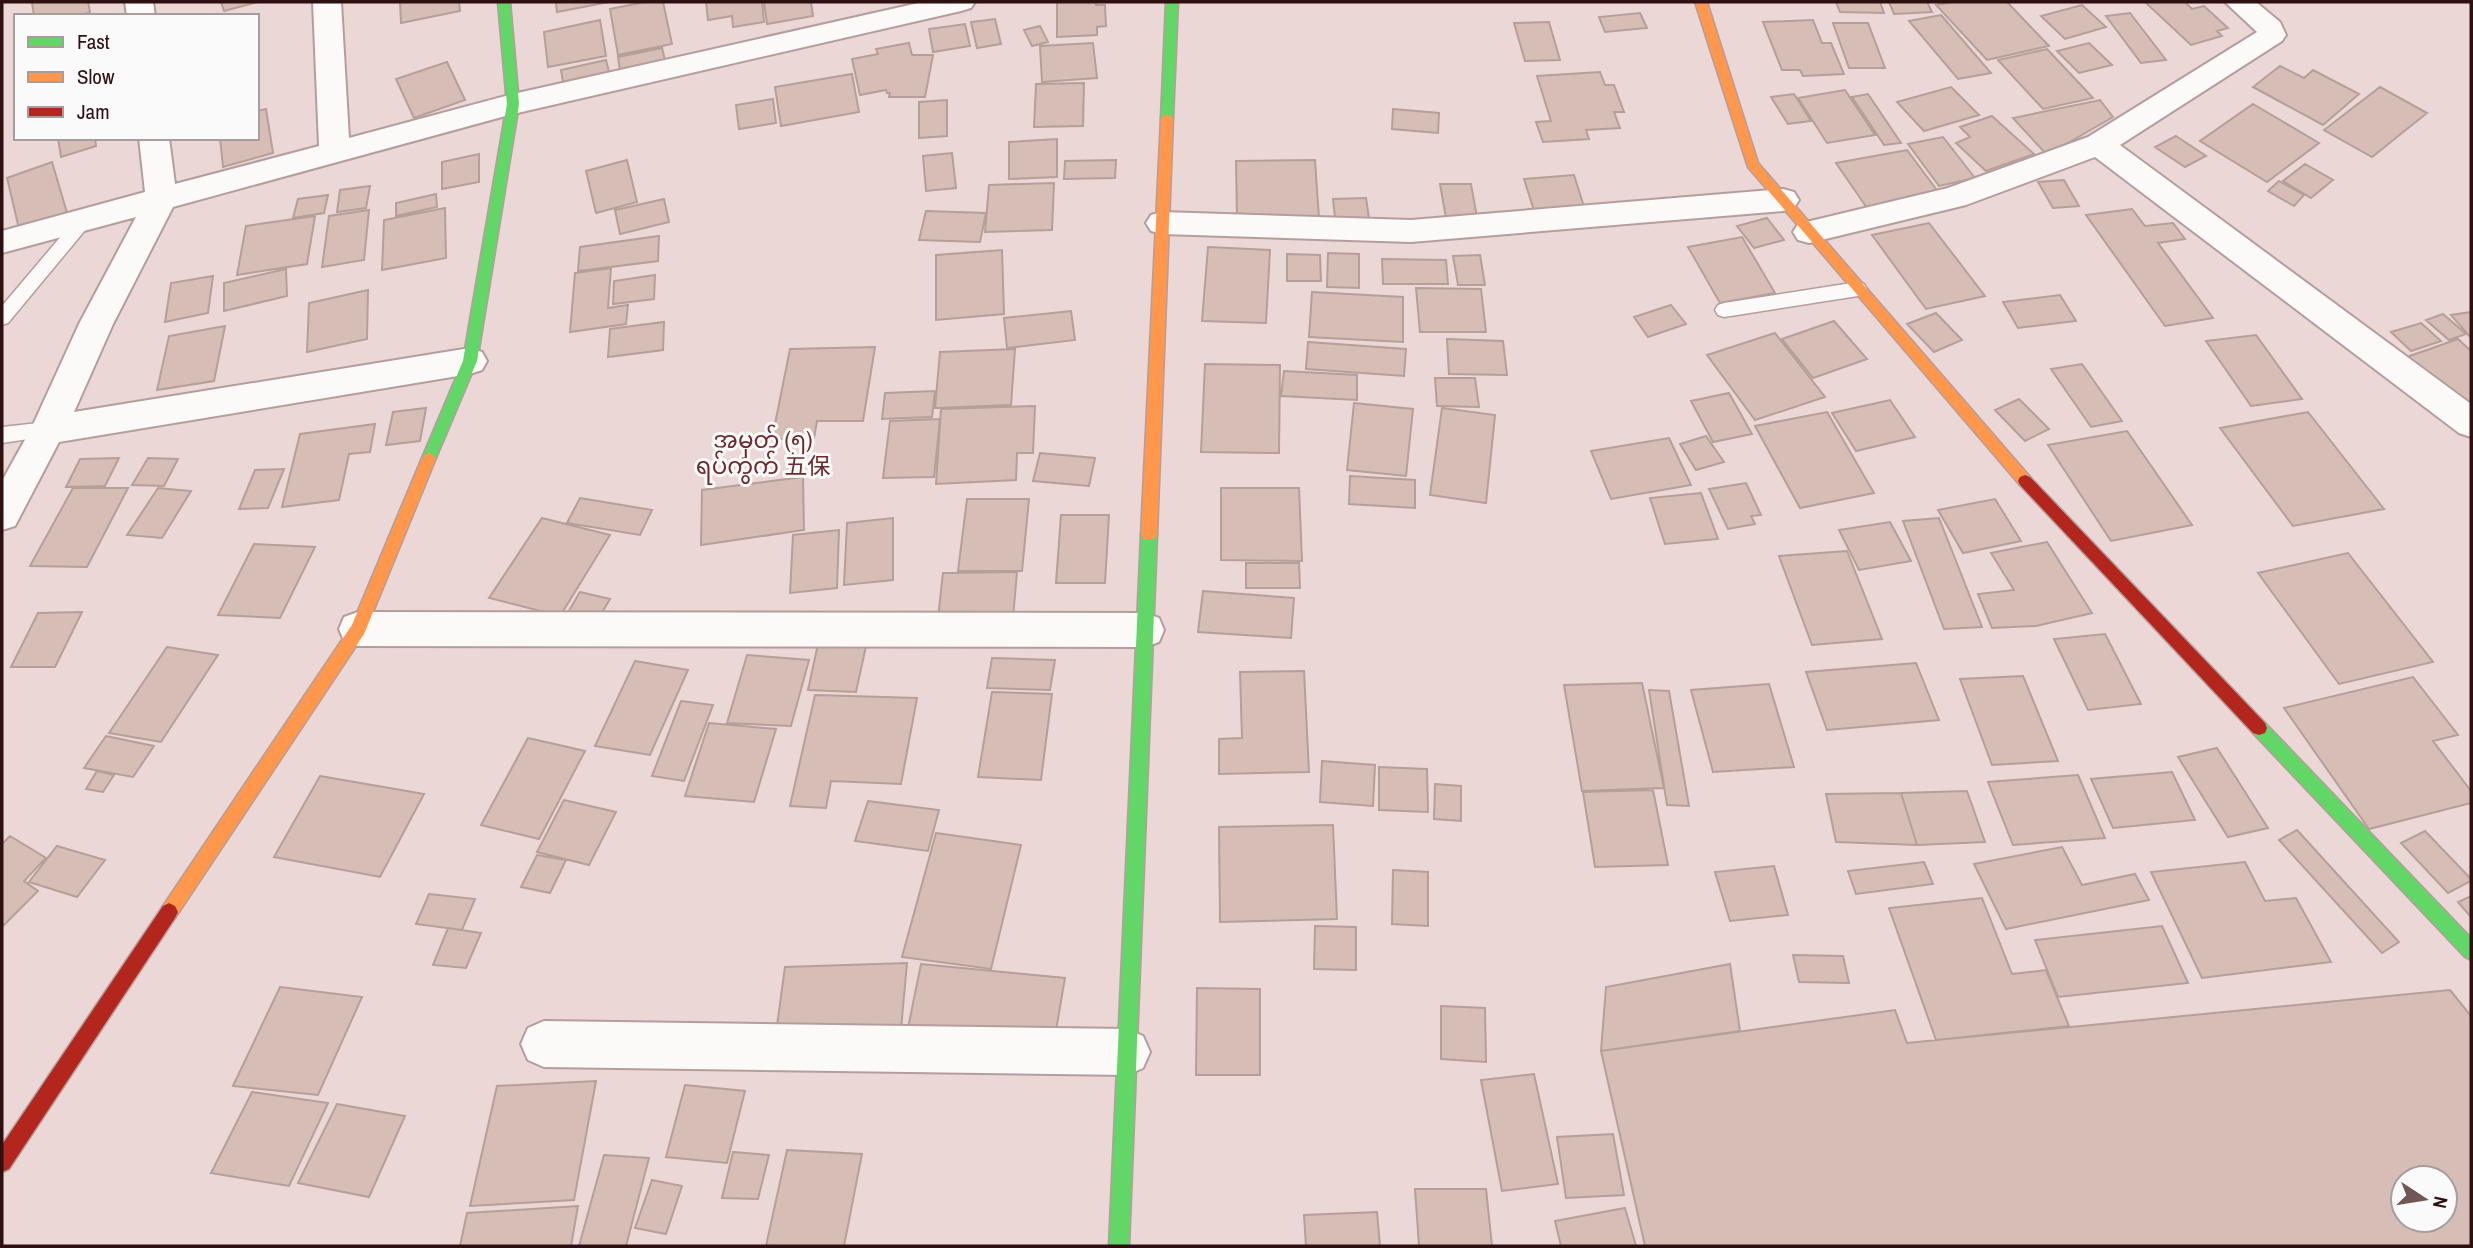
<svg xmlns="http://www.w3.org/2000/svg" width="2473" height="1248" font-family="'Archivo Narrow','Noto Sans SC','Noto Sans Myanmar',sans-serif">
<style>
.building{fill:#d6beb7;stroke:#b69f99;stroke-width:2;fill-rule:evenodd}
.lines{fill:none;stroke-linecap:round;stroke-linejoin:round}
.lane-casing{stroke:#b59d9c;stroke-width:3}
.street-casing{stroke:#b59d9c;stroke-width:4}
.fast-casing{stroke:#b59d9c;stroke-width:3}
.slow-casing{stroke:#b59d9c;stroke-width:3}
.jam-casing{stroke:#b59d9c;stroke-width:3}
.lane{fill:#fcf9f9;fill-rule:evenodd}
.street{fill:#fcf9f9;fill-rule:evenodd}
.fast{fill:#63d668;fill-rule:evenodd}
.slow{fill:#ff974d;fill-rule:evenodd}
.jam{fill:#b3261e;fill-rule:evenodd}
.labels{text-anchor:middle;stroke-width:6;stroke-linejoin:round;paint-order:stroke}
.quarter-label{font-size:23px;fill:#70292b;stroke:#fafafa}
</style>
<rect width="100%" height="100%" fill="#ebd7d6"/>
<path class="building" d="M32,2H88L90,12L78,16H34Z
M221,2H258L224,11Z
M400,2H459L460,11L401,23Z
M556,2H609L557,12Z
M645,2H663L672,44L618,55L610,9Z
M706,2H762L764,22L733,27L732,16L708,20Z
M764,2H811L813,16L767,24Z
M1057,2H1096V5H1105L1106,26L1097,27V35L1057,37Z
M1836,2H1880L1884,13L1840,12Z
M1889,2H1927L1932,12L1894,14Z
M1952,2H2007L2049,46L1987,60L1936,5Z
M2145,2H2185L2192,9L2204,6L2228,28L2217,31L2222,36L2191,45Z
M2082,5L2106,27L2065,39L2041,16Z
M1640,13L1647,28L1605,32L1599,17Z
M2130,13L2166,60L2141,63L2106,16Z
M1941,15L1991,73L1958,79L1909,21Z
M995,19L1001,44L977,48L971,22Z
M600,20L606,56L548,67L544,32Z
M1813,20L1822,43H1831L1844,74L1803,76L1800,70H1782L1763,22Z
M1549,22L1560,60L1525,61L1514,23Z
M1833,23H1868L1885,68H1849Z
M965,24L970,46L933,52L929,29Z
M1040,26L1048,42L1032,46L1024,30Z
M909,43L912,55H933L925,97H889L890,93H887L886,90L860,95L852,59L878,54L876,49Z
M1093,43L1097,78L1042,82L1040,46Z
M2089,43L2112,65L2079,73L2057,51Z
M662,48L665,60L620,70L618,57Z
M2047,49L2093,98L2043,109L1998,60Z
M606,60L609,72L563,82L561,70Z
M447,62L465,100L414,118L396,79Z
M2280,66L2304,78L2313,70L2359,94L2323,125L2253,87Z
M1600,72L1605,85H1614L1624,112H1614L1620,128L1586,130L1589,139L1543,142L1536,122L1551,121L1537,76Z
M852,74L859,112L781,126L775,87Z
M1084,83L1083,126L1034,127L1036,84Z
M1951,87L1979,115L1924,131L1897,102Z
M2380,87L2427,113L2372,157L2324,130Z
M1845,90L1875,135L1827,143L1798,98Z
M1794,94L1811,121L1788,124L1771,97Z
M1868,94L1901,143L1884,145L1852,97Z
M773,99L776,123L739,129L736,105Z
M947,100V136L919,138V102Z
M2100,100L2113,117L2047,155L2013,118Z
M2253,104L2319,143L2267,182L2200,141Z
M266,109L273,153L223,167L220,138H257V111Z
M1393,109L1439,113L1438,133L1392,129Z
M1992,116L2034,154L1986,171L1956,143L1970,137L1960,127Z
M2176,136L2206,156L2185,167L2155,147Z
M1943,137L1975,178L1939,186L1908,144Z
M58,138H95L96,146L61,157Z
M1057,139V177L1009,179V142Z
M1907,150L1942,197L1869,211L1836,163Z
M952,153L956,188L926,191L923,156Z
M479,154V182L442,189V162Z
M627,160L637,202L596,213L586,171Z
M1116,160L1115,178L1064,179L1065,161Z
M1315,160L1319,218L1237,219L1236,161Z
M52,162L68,216L20,233L7,178Z
M2305,164L2333,180L2311,198L2283,181Z
M1574,175L1586,213L1536,217L1524,179Z
M2064,180L2079,206L2053,208L2038,182Z
M2279,181L2304,195L2294,206L2268,191Z
M1054,183L1052,230L985,232L989,185Z
M1440,184H1471L1478,223L1447,224Z
M370,186L366,208L337,212L340,190Z
M436,194L437,207L396,216V203Z
M328,195L324,213L293,218L298,199Z
M1366,198L1370,225L1336,226L1333,199Z
M664,199L669,222L620,234L615,210Z
M445,208L446,258L382,270L384,220Z
M2132,209L2145,226L2173,223L2185,239L2158,243L2213,318L2165,326L2086,215Z
M369,210L364,260L322,267L329,216Z
M926,211L986,213L980,242L919,240Z
M315,216L307,264L237,275L246,226Z
M1767,218L1784,240L1754,248L1737,226Z
M1929,223L1985,296L1926,309L1872,235Z
M659,236L658,261L578,271L580,247Z
M1742,237L1775,293L1720,303L1688,247Z
M1208,247L1270,250L1266,323L1202,321Z
M1002,250L1004,314L936,320V255Z
M1328,253L1359,254V288L1327,287Z
M1287,254L1320,255L1321,281H1287Z
M1480,255L1485,285H1458L1453,256Z
M1382,259L1446,260L1448,284H1383Z
M611,268L608,308L628,305L626,324L570,332L575,273Z
M286,269L287,296L224,311V283Z
M655,275L654,299L613,304L614,281Z
M213,276L208,313L165,322L171,283Z
M1416,288L1481,289L1486,332H1420Z
M368,290L367,339L307,352L309,303Z
M1312,292L1403,297V342L1309,337Z
M2060,295L2076,321L2018,328L2003,302Z
M1671,305L1686,324L1648,337L1634,317Z
M1071,311L1075,340L1007,348L1004,318Z
M2471,312V338L2451,315Z
M1936,313L1962,340L1934,352L1907,324Z
M2443,314L2466,334L2449,340L2426,320Z
M1834,321L1867,359L1813,378L1782,339Z
M664,322L663,350L608,357L610,329Z
M2421,323L2441,341L2411,351L2391,332Z
M225,326L214,381L157,390L169,336Z
M1775,333L1825,397L1755,420L1707,355Z
M2256,335L2302,399L2251,406L2206,341Z
M1447,339L1503,341L1507,375L1449,374Z
M2458,339L2471,351V403L2460,407L2407,357Z
M1308,342L1406,349L1404,376L1306,369Z
M875,347L863,421H817L814,438L772,439L790,349Z
M1015,349L1011,405L935,408L940,352Z
M1205,364L1280,365L1279,453L1201,452Z
M2082,364L2122,421L2091,427L2051,369Z
M1284,371L1357,375V400L1281,396Z
M1435,378H1475L1479,407L1437,406Z
M935,391L932,417L882,419L885,393Z
M1729,393L1752,434L1713,442L1691,401Z
M2019,399L2049,429L2025,441L1995,410Z
M1890,400L1915,437L1856,451L1832,413Z
M1354,403L1413,409L1406,476L1347,470Z
M1035,406L1033,453H1017L1016,480L936,484L941,409Z
M426,408L420,441L386,445L393,412Z
M1442,408L1495,415L1486,503L1430,495Z
M1827,412L1874,493L1800,508L1755,426Z
M2308,412L2384,509L2293,526L2220,428Z
M940,419L934,477L883,478L890,421Z
M375,424L370,452L349,454L339,500L282,507L300,434Z
M2127,431L2192,525L2111,541L2048,445Z
M1706,436L1724,462L1696,470L1680,444Z
M1669,438L1691,485L1611,499L1591,451Z
M1040,453L1095,458L1089,486L1033,481Z
M119,458L105,486L66,487L80,459Z
M148,458L178,459L164,486L132,485Z
M284,469L268,508L239,509L255,470Z
M1350,476L1415,480V508L1349,504Z
M803,477L804,530L701,545L702,490Z
M1746,483L1761,515L1751,516L1755,524L1728,529L1709,489Z
M73,488H128L87,567L30,566Z
M158,488L191,491L162,538L127,535Z
M1221,488H1299L1302,561L1221,560Z
M1701,493L1718,539L1665,544L1650,498Z
M580,498L652,510L640,535L567,523Z
M967,499H1029L1022,571H958Z
M1995,499L2021,541L1963,553L1938,510Z
M1061,515H1109L1105,583H1056Z
M542,518L610,535L560,616L489,598Z
M893,518V580L844,585L847,523Z
M1939,518L1982,627L1944,629L1903,521Z
M1890,522L1911,561L1859,570L1839,530Z
M839,530L837,588L790,593L793,535Z
M2047,542L2092,613L2036,626L1992,628L1978,594L2014,590L1991,553Z
M254,544L315,547L280,618L218,615Z
M1847,551L1882,639L1812,645L1779,556Z
M2348,553L2433,662L2339,684L2258,573Z
M1246,563H1299L1300,588H1246Z
M1017,572L1013,618H938L943,573Z
M1203,591L1294,598L1291,638L1198,632Z
M580,592L610,599L593,628L563,621Z
M82,612L55,667H11L38,613Z
M2105,634L2141,704L2088,710L2054,639Z
M818,644L866,646L856,692L808,690Z
M167,647L218,655L161,742L109,733Z
M747,655L809,660L791,726L727,723Z
M992,658L1055,660L1050,690L987,688Z
M635,661L688,670L650,755L595,746Z
M1916,663L1939,720L1827,730L1806,672Z
M1304,671L1309,772L1219,774V739L1242,738L1240,672Z
M2023,676L2058,761L1992,765L1960,679Z
M2413,677L2458,735L2433,741L2471,791V803L2369,829L2284,708Z
M1642,683L1664,788L1582,791L1564,685Z
M1769,684L1794,767L1713,772L1691,690Z
M1649,690L1669,691L1689,806L1667,805Z
M992,692L1052,694L1041,780L978,777Z
M815,695L917,698L901,784L831,781L826,808L790,806Z
M681,701L713,705L684,781L652,776Z
M709,723L776,729L754,802L685,796Z
M106,736L154,746L133,777L84,768Z
M528,738L585,751L539,839L481,825Z
M2217,748L2268,828L2228,837L2178,757Z
M1322,761L1375,765L1373,806L1320,802Z
M1379,767L1427,769L1428,812L1379,810Z
M97,771L114,775L103,792L86,789Z
M2172,772L2195,820L2113,828L2091,779Z
M2078,775L2105,838L2013,845L1988,782Z
M320,776L424,794L380,877L274,857Z
M1435,784L1461,786V821L1434,819Z
M1653,790L1668,865L1595,867L1583,792Z
M1967,791L1985,842L1917,845L1901,793Z
M1901,793L1917,845L1836,842L1826,794Z
M564,800L616,812L589,865L537,852Z
M868,801L939,810L928,851L855,841Z
M1333,825L1337,919L1220,922L1219,827Z
M2297,830L2399,942L2382,953L2279,840Z
M2425,831L2471,879V881L2448,893L2401,843Z
M936,833L1021,845L991,969L902,957Z
M10,836L46,858L24,881L38,891L2,927V844Z
M57,846L105,860L77,897L29,882Z
M2062,847L2082,885L2135,874L2149,900L2006,929L1974,864Z
M537,855L566,860L550,893L521,887Z
M1924,862L1933,884L1856,894L1848,871Z
M2245,862L2265,901L2296,898L2331,962L2202,978L2151,872Z
M1774,866L1788,915L1730,921L1715,872Z
M1393,870L1428,872V926L1392,924Z
M429,894L475,899L462,930L416,924Z
M2471,896V917L2458,902Z
M1982,898L2012,974L2046,970L2069,1026L1936,1040L1889,908Z
M1315,926L1356,927V970L1314,969Z
M2162,926L2188,983L2058,997L2035,940Z
M448,928L481,933L466,968L433,965Z
M1793,955L1843,956L1849,983L1799,982Z
M907,963L901,1029L776,1033L785,967Z
M921,964L1065,978L1054,1042L908,1028Z
M1730,964L1740,1031L1601,1051L1606,987Z
M280,987L362,997L318,1095L233,1086Z
M1197,988L1260,989V1075H1196Z
M2450,990L2471,1016V1246H1645L1601,1051L1895,1010L1907,1043ZM2403,1178H2445V1220H2403Z
M1441,1006L1485,1008L1486,1062L1441,1059Z
M1534,1074L1558,1184L1502,1191L1481,1080Z
M596,1081L574,1200L470,1206L497,1086Z
M685,1085L745,1091L727,1163L666,1157Z
M252,1092L328,1103L289,1186L211,1173Z
M337,1104L405,1116L369,1197L298,1183Z
M1613,1134L1624,1195L1566,1198L1557,1137Z
M787,1150L862,1154L844,1246H766Z
M733,1152L769,1155L758,1199L722,1198Z
M604,1155L649,1158L626,1246H579Z
M652,1180L682,1186L666,1234L635,1228Z
M1415,1189H1486L1492,1246H1419Z
M578,1206L571,1246H460L467,1213Z
M1625,1208L1636,1246H1561L1555,1221Z
M1377,1212L1380,1246H1306L1304,1215Z"/>
<g class="lines">
<defs>
<path id="lane" d="M85,213L94,219L91,223L8,323L2,325V306L79,215Z
M1858,282L1864,284L1867,289L1864,294L1858,296L1724,317L1718,315L1715,310L1718,305L1724,303Z
M48,422L55,425L58,430L55,435L2,443V427Z"/>
<path id="street" d="M125,2H153L155,16H127Z
M313,2H341L349,138L513,94L923,2H975L971,8L961,11L513,114L173,207L113,324L74,412L470,348L482,352L487,361L482,370L470,374L59,442L15,526L2,530V481L32,427L79,324L136,217L2,253V231L145,192L139,138H169L175,184L319,146Z
M2225,2H2256L2280,22L2286,35L2282,41L2120,145L2471,404V437L2459,433L2095,157L1966,205L1809,243L1798,240L1793,232L1798,224L1948,188L2088,137L2257,32Z
M1783,189L1794,192L1799,200L1794,208L1783,211L1411,242L1162,234L1151,231L1146,223L1151,215L1162,212L1411,220Z
M358,612L1145,613L1159,618L1164,630L1159,642L1145,647L358,646L344,641L339,629L344,617Z
M544,1021L1127,1029L1143,1036L1150,1052L1143,1068L1127,1075L544,1067L528,1060L521,1044L528,1028Z"/>
<path id="fast" d="M498,2H510L519,104L477,361L436,458L429,464L422,458L463,361L507,104Z
M1166,2H1178L1173,118L1167,122L1161,118Z
M1149,529L1154,531L1157,535L1129,1246H1109L1141,535L1144,531Z
M2259,721L2265,723L2471,938V960L2465,957L2253,733L2251,728L2253,723Z"/>
<path id="slow" d="M1695,2H1707L1758,163L2030,477L2032,481L2030,485H2020L1748,167Z
M1167,114L1173,118L1157,535L1154,539H1144L1141,535L1161,118Z
M429,452L436,458L364,634L175,918L169,921L163,918L160,912L163,906L352,625L422,458Z"/>
<path id="jam" d="M2025,475L2030,477L2265,723L2267,728L2265,733L2259,735L2253,733L2020,485L2018,481L2020,477Z
M169,903L175,906L178,912L175,918L9,1169L2,1172V1145L163,906Z"/>
</defs>
<use href="#lane" class="lane-casing"/>
<use href="#street" class="street-casing"/>
<use href="#fast" class="fast-casing"/>
<use href="#slow" class="slow-casing"/>
<use href="#jam" class="jam-casing"/>
<use href="#lane" class="lane"/>
<use href="#street" class="street"/>
<use href="#fast" class="fast"/>
<use href="#slow" class="slow"/>
<use href="#jam" class="jam"/>
</g>
<g class="labels">
<g class="quarter-label">
<text x="763" y="448">အမှတ် (၅)<tspan x="763" dy="26">ရပ်ကွက် 五保</tspan></text>
</g>
</g>
<rect width="2473" height="1248" fill="none" stroke="#2e1010" stroke-width="7"/>
<rect x="14" y="14" width="245" height="126" fill="#fafafa" stroke="#a89c9c" stroke-width="2"/>
<rect x="28" y="37" width="35" height="10" fill="#63d668" stroke="#a89c9c" stroke-width="2"/>
<text x="77" y="49" font-size="21" fill="#2e1010">Fast</text>
<rect x="28" y="72" width="35" height="10" fill="#ff974d" stroke="#a89c9c" stroke-width="2"/>
<text x="77" y="84" font-size="21" fill="#2e1010">Slow</text>
<rect x="28" y="107" width="35" height="10" fill="#b3261e" stroke="#a89c9c" stroke-width="2"/>
<text x="77" y="119" font-size="21" fill="#2e1010">Jam</text>
<g transform="translate(2424 1199) rotate(102)"><circle r="33" fill="#fafafa" stroke="#a89c9c" stroke-width="2"/>
<path d="M0-5L12 26L0 18L-12 26Z" fill="#705655"/>
<text y="-10" font-size="19" font-weight="bold" text-anchor="middle" fill="#2e1010">N</text>
</g>
</svg>
